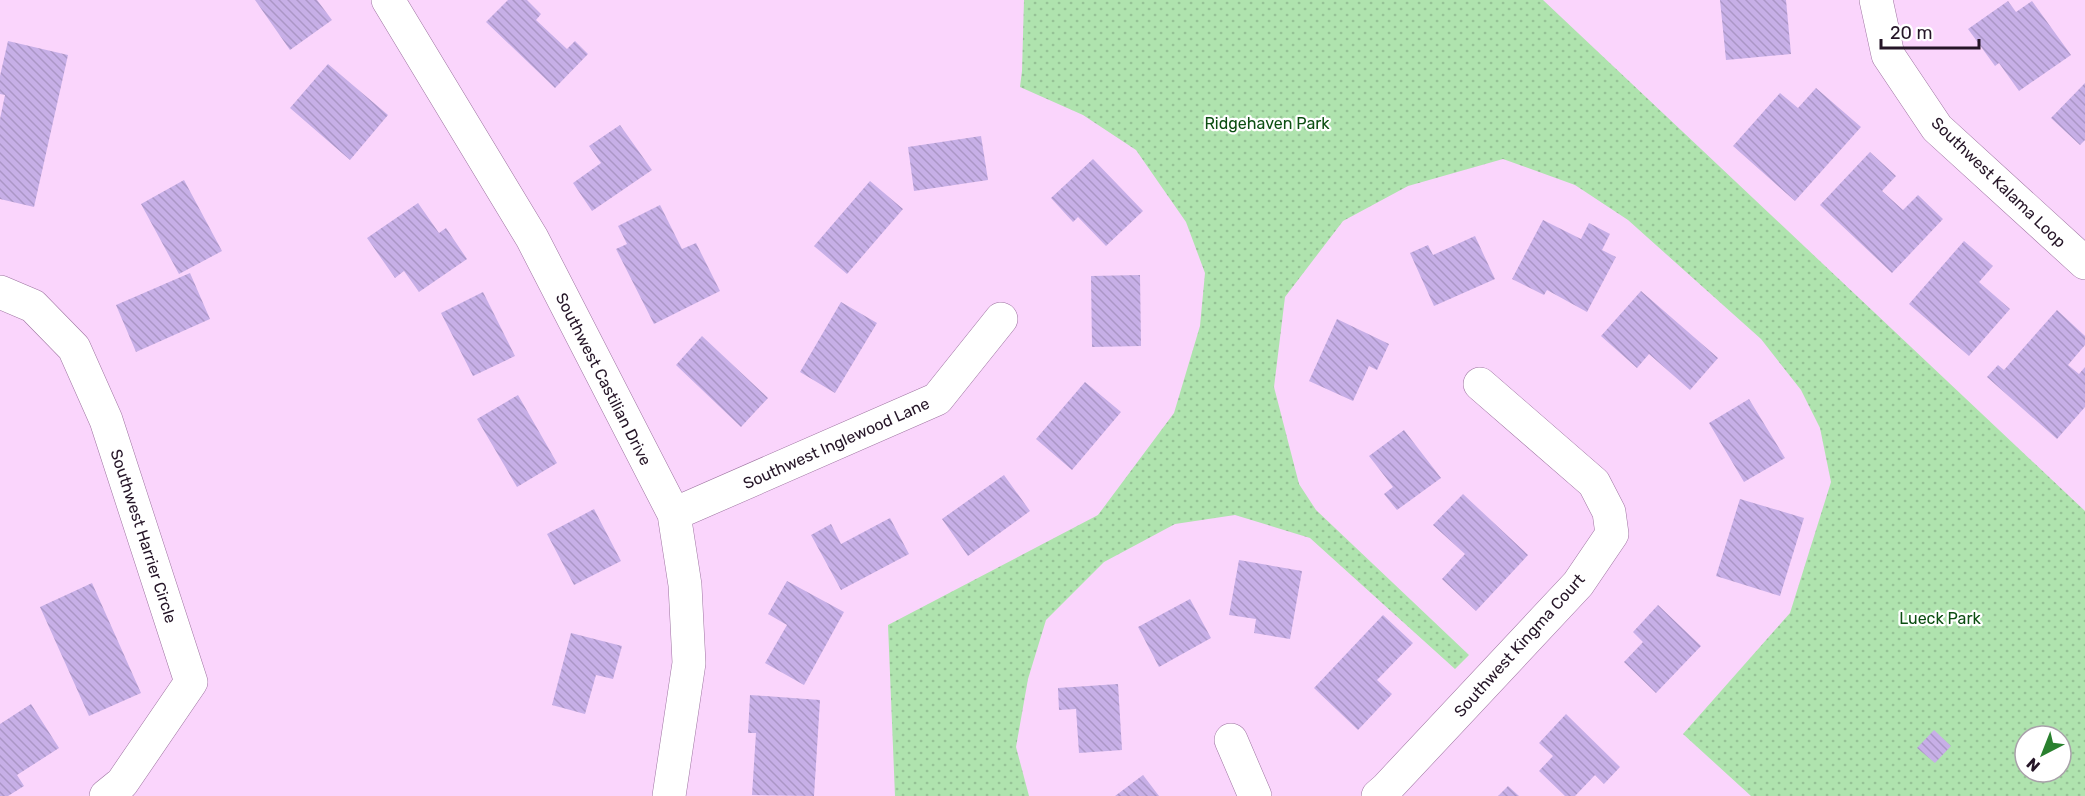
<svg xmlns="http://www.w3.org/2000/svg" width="2085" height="796" font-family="Rubik,sans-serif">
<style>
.park{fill:url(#park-dots);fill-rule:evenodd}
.building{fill:url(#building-back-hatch)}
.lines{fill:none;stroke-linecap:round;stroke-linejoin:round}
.minor-casing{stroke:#9d73a0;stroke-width:34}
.minor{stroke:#fff;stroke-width:33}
.labels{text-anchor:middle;stroke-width:4.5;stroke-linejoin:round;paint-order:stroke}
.park-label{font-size:16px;fill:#0c4e12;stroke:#fff}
.street-label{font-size:16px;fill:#251527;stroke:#fff}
</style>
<defs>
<pattern id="park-dots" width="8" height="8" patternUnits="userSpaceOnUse" patternTransform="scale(1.5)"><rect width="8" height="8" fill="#afe3ae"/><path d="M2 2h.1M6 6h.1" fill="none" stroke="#96c296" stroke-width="1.8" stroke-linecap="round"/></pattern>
<pattern id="building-back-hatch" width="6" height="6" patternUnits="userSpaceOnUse" patternTransform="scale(1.5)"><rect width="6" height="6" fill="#c7afe7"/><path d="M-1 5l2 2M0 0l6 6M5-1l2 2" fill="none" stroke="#ab96c6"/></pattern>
</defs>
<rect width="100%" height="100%" fill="#fad5fc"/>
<path class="park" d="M1024,0H1543L2085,511V796H1751L1683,734L1790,613L1831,482L1820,428L1801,390L1761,339L1628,220L1575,185L1503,159L1408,186L1343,221L1285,297L1274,387L1299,484L1316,510L1469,655L1455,669L1310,538L1235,515L1175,524L1104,562L1046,620L1028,679L1016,747L1029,796H895L888,625L1098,515L1174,413L1200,326L1205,273L1186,222L1136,150L1083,115L1020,87L1022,71ZM2025,736H2061V772H2025Z"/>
<path class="building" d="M255,0H317L332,20L290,50Z
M508,0H527L541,14L536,20L567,49L575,41L588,54L555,88L486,22Z
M1720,0H1786L1791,54L1726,60Z
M2008,1L2016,12L2032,1L2071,55L2019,91L1999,63L1995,66L1968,29Z
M8,41L68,55L34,207L0,199V119L5,95L0,94V76Z
M328,64L388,115L350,160L290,108Z
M2085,83V140L2080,145L2051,118Z
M1816,88L1861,127L1795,201L1733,146L1780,93L1798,108Z
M620,125L652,170L592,211L573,183L601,163L589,146Z
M981,136L988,180L914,191L908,147Z
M1870,152L1896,176L1882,191L1903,210L1918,195L1943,219L1892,273L1820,205Z
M1093,159L1143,211L1106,246L1078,217L1073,222L1051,198Z
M184,180L222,251L179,274L141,204Z
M870,181L903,209L847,274L814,246Z
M418,203L439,233L446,228L467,259L419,292L404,271L395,278L367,238Z
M660,205L682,249L696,243L720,291L654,324L616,249L627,244L618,226Z
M1543,220L1581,239L1589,223L1610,234L1602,250L1616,257L1587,312L1547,290L1544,295L1512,279Z
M1475,236L1495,279L1434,306L1410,253L1428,245L1433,255Z
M1964,241L1993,266L1979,282L2010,309L1969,356L1909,304Z
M190,273L210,319L136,352L116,305Z
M1140,275L1141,346L1092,347L1091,276Z
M1641,291L1718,358L1690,390L1649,354L1637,368L1601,336Z
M483,292L515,356L473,376L441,313Z
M841,302L877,323L835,393L800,372Z
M2057,310L2085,336V345L2068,365L2079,374L2085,367V407L2057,439L1987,377L1998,365L2004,370Z
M1337,319L1389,344L1377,370L1369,366L1353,401L1309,381Z
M702,336L768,398L741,427L676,365Z
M1085,382L1121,412L1072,470L1036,439Z
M518,395L557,463L517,487L477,419Z
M1749,399L1785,458L1744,482L1709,423Z
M1404,430L1441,478L1397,510L1384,494L1393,487L1369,456Z
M1004,475L1030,511L968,556L942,519Z
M1463,494L1528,555L1476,611L1442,579L1465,554L1433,525Z
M1740,499L1804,518L1780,596L1716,576Z
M594,509L621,561L574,585L547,534Z
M890,518L909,554L841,590L811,535L831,524L841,544Z
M1239,560L1302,571L1290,639L1254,633L1256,619L1229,615Z
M787,581L844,612L804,685L765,663L787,625L768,614Z
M92,583L141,693L89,716L40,607Z
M1190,599L1211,638L1159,667L1138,627Z
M1658,605L1701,646L1656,693L1624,662L1643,642L1633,632Z
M1383,615L1413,643L1377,680L1392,694L1358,730L1314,688Z
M571,633L622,646L613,679L596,675L585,714L552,705Z
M1118,684L1122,750L1079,753L1076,709L1059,710L1058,688Z
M750,695L820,700L814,796L752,795L756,733H748Z
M31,704L59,748L17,775L24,786L8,796H0V724Z
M1566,714L1620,767L1604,784L1595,775L1575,796H1565L1539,771L1553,756L1539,743Z
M1934,730L1951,746L1935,763L1917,748Z
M1143,775L1159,796H1115Z
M1508,786L1519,796H1498Z"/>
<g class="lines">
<defs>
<path id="minor" d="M388,0L532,238L674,514L685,585L689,663L669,796
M1876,0L1888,55L1937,128L2085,263
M0,292L33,306L74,348L106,420L191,682L122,783L106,796
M674,514L937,399L1001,319
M1231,740L1255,796
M1378,796L1386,789L1578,584L1612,534L1609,512L1594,483L1480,384"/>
</defs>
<use href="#minor" class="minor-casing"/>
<use href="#minor" class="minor"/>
</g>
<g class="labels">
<g class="park-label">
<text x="1267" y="129">Ridgehaven Park</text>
<text x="1940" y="624">Lueck Park</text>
</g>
<g class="street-label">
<text transform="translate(1999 182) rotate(44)" y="6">Southwest Kalama Loop</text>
<text transform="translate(604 379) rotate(63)" y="6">Southwest Castilian Drive</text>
<text transform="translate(836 443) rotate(-24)" y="6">Southwest Inglewood Lane</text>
<text transform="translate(144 536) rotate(72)" y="6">Southwest Harrier Circle</text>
<text transform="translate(1519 645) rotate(-48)" y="6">Southwest Kingma Court</text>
</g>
</g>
<g transform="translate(2043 754) rotate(222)"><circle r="28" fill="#ffffff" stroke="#a8a1a9" stroke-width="1.5"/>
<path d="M0-4.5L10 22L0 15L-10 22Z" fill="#29802e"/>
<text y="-9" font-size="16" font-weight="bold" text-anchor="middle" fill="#251527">N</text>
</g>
<path d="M1881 39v9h98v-9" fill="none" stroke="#251527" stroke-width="3"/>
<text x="1890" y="39" font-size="18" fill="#251527" stroke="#ffffff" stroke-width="4.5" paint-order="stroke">20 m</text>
</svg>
